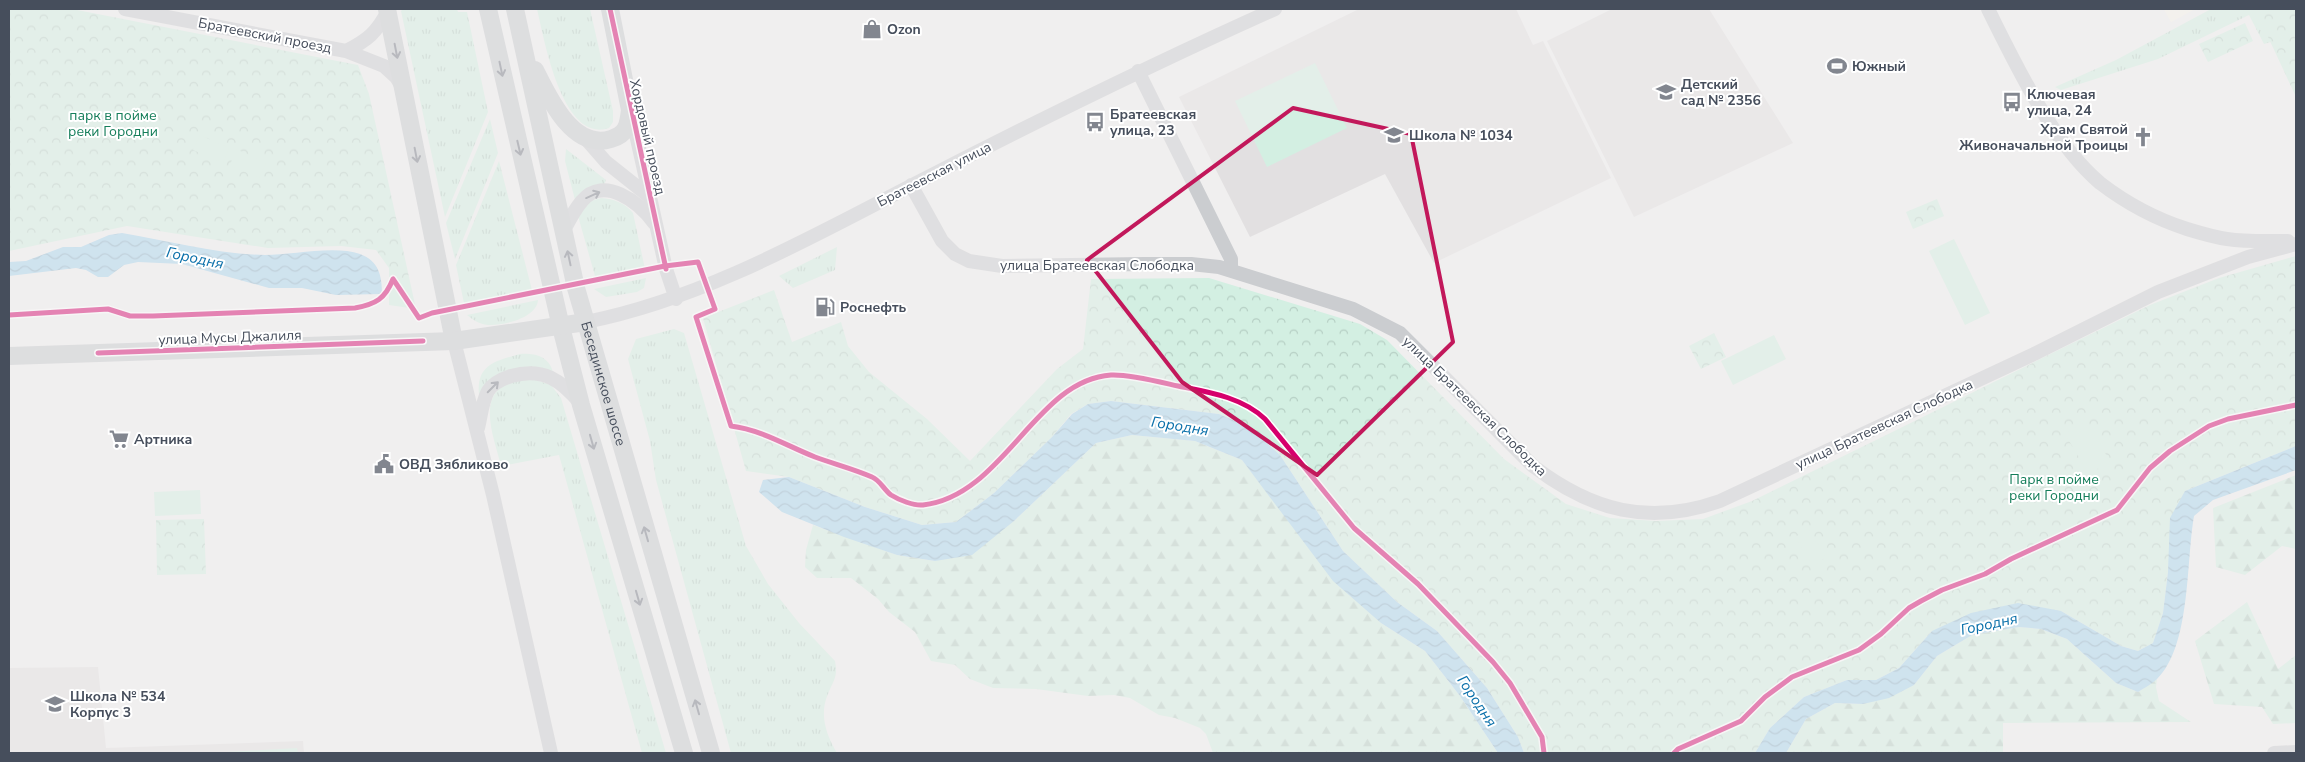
<svg xmlns="http://www.w3.org/2000/svg" width="2305" height="762" font-family="'Nunito Sans',sans-serif">
<style>
.commercial{fill:#f7f4ea}
.education{fill:#e2e0e1}
.grass{fill:url(#grass-tufts)}
.forest{fill:url(#forest-firs)}
.park{fill:url(#park-crowns)}
.pitch{fill:#d3efe2}
.water{fill:url(#water-waves)}
.lines{fill:none;stroke-linecap:round;stroke-linejoin:round}
.minor{stroke:#cbcdd0;stroke-width:14}
.major{stroke:#c6c9cd;stroke-width:18}
.cycleway-casing{stroke:#fff;stroke-width:8}
.cycleway{stroke:#d6006c;stroke-width:5}
.oneway{stroke:#737984}
.oneway2{stroke:#757a85}
.marked{fill:none;stroke:#c2185b;stroke-width:4;stroke-linejoin:round}
.labels{text-anchor:middle;stroke-width:4;stroke-linejoin:round;paint-order:stroke}
.poi-label{font-size:14px;font-weight:bold;fill:#464e5c;stroke:#fff;text-anchor:start}
.street-label{font-size:14px;fill:#464e5c;stroke:#fff}
.park-label{font-size:14px;fill:#157e5a;stroke:#fff}
.water-label{font-size:15px;font-style:italic;fill:#0a70aa;stroke:#fff}
</style>
<defs>
<pattern id="grass-tufts" width="24" height="20" patternUnits="userSpaceOnUse" patternTransform="scale(1.25)"><rect width="24" height="20" fill="#d3efe2"/><path d="M3 7l-1-3M5 7V3M7 7l1-3M15 17l-1-3M17 17v-4M19 17l1-3" fill="none" stroke="#b6cfc4"/></pattern>
<pattern id="forest-firs" width="22" height="20" patternUnits="userSpaceOnUse" patternTransform="scale(1.25)"><rect width="22" height="20" fill="#d3efe2"/><path d="M5 1l3.5 6h-7zM16 11l3.5 6h-7z" fill="#b6cfc4"/></pattern>
<pattern id="park-crowns" width="20" height="18" patternUnits="userSpaceOnUse" patternTransform="scale(1.25)"><rect width="20" height="18" fill="#d3efe2"/><path d="M2 6a3 3 0 1 1 6 0M12 15a3 3 0 1 1 6 0" fill="none" stroke="#b6cfc4"/></pattern>
<pattern id="water-waves" width="16" height="10" patternUnits="userSpaceOnUse" patternTransform="scale(1.25)"><rect width="16" height="10" fill="#a6d4ee"/><path d="M0 5q4-4 8 0t8 0" fill="none" stroke="#89aec4"/></pattern>
</defs>
<rect width="100%" height="100%" fill="#f0efef"/>
<path class="commercial" d="M2164,9H2195L2171,22Z"/>
<path class="education" d="M1359,9H1516L1533,45L1543,41L1611,178L1434,263L1385,174L1250,237L1179,97Z
M1612,9H1709L1793,143L1634,217L1547,41Z
M98,667L106,748L303,741L304,753H9V668Z"/>
<path class="grass" d="M403,9H457L458,12H467L488,112L445,217L401,11Z
M537,9H590L613,111V122L609,128C562,144 544,38 537,9Z
M2211,9H2293L2281,39L2264,44L2249,15L2158,59L2061,90L2055,87L2116,60Z
M490,119L498,153L455,259L446,223Z
M566,149L606,180L604,185L575,200L565,161Z
M499,161L533,294L465,308L456,265Z
M601,198C614,199 625,203 633,213L645,269L602,278L595,276L578,216L591,201Z
M837,247L835,270L793,288L779,276Z
M646,278L644,288L637,292L606,297L594,289Z
M538,300C537,318 503,326 488,325C479,324 473,320 467,315Z
M674,329L684,333L746,546L768,584L799,623L835,661C838,677 834,679 828,694C819,714 826,735 837,753H731L656,480L650,441L628,359L636,339Z
M520,354C534,353 549,356 553,372C514,362 506,370 479,395C476,365 495,361 520,354Z
M530,378L551,385L561,398L666,753H642L559,455L501,466C496,443 477,401 504,385C511,381 521,380 530,378Z"/>
<path class="forest" d="M1132,435L1195,441L1242,460L1267,492L1381,623L1425,651L1460,696L1498,753H1213L1206,734L1200,728L1175,718L1159,715L1130,698L1114,695L1088,696L1036,689L993,688L970,679L955,665L931,661L915,632L889,612L878,599L851,578H817L805,567L806,550L813,525L897,555L935,561L1014,521L1096,443Z
M2296,475V549L2282,546L2245,575L2216,567L2213,508Z
M2247,602L2278,669L2296,655V723L2273,724L2262,707L2214,704L2195,641Z
M2019,627L2041,629L2067,639L2116,683L2138,692L2157,679L2156,687L2159,701L2191,722L2003,723V753H1786L1806,719L1835,703L1863,704L1914,685L1937,656L1972,635Z"/>
<path class="park" d="M9,9H72L358,65L369,94L416,309L389,305V268L376,250L341,246L268,248L127,226L9,251Z
M2255,9H2296V97Z
M2245,23L2253,41L2208,62L2199,44Z
M1937,199L1944,216L1913,229L1906,212Z
M2296,256V446L2185,491L2168,572L2163,613L2153,643L2138,651L2121,646L2061,611L1932,631L1899,668L1876,680H1847L1804,697L1770,728L1755,753H1524L1518,737L1487,688L1437,631L1397,602L1343,551L1280,455L1249,427L1219,414L1111,401L1088,404L1071,414L1052,437L994,493L956,522L922,525L865,507L789,477L746,471L703,318L774,290L792,342L841,322L848,346L869,372L927,419L970,461L1057,369L1083,349L1091,279L1209,278L1360,324L1387,340L1504,459L1566,504L1610,518L1656,521L1703,519L1752,501L2150,305L2219,278Z
M1714,333L1726,357L1701,369L1689,346Z
M204,519L206,574L157,575L156,520Z"/>
<path class="pitch" d="M1315,63L1347,128L1267,167L1235,101Z
M200,135L229,148L223,163L193,150Z
M236,149L266,163L259,178L230,165Z
M1954,239L1990,313L1965,325L1929,251Z
M1774,335L1786,359L1733,385L1721,361Z
M2086,422L2110,461L2089,474L2065,434Z
M200,490L201,514L155,516L154,492Z
M1808,529L1826,557L1813,566L1795,537Z
M297,748L298,753H209Z"/>
<path class="water" d="M122,233C169,241 217,254 265,255C291,255 335,245 360,254C379,261 382,276 382,294L336,295L302,288H269L182,264L138,262L124,265L108,277H98L86,270L76,268L9,276V262L26,261L63,247H81L109,235Z
M1111,401L1219,414L1249,427L1280,455L1343,551L1397,602L1437,631L1487,688L1518,737L1524,753H1498L1460,696L1425,651L1381,623L1333,581L1242,460L1195,441L1132,435L1096,443L1014,521L972,555L935,561L897,555L844,537L782,512L759,492L763,480L789,477L865,507L922,525L956,522L994,493L1052,437L1072,414L1088,404Z
M2296,446V470L2213,500L2194,516C2186,561 2191,646 2157,679C2152,684 2144,688 2138,692L2116,683L2067,639L2041,629L2019,627L1972,635L1937,656L1914,685L1889,698L1863,704L1835,703L1806,719L1786,753H1755L1770,728L1804,697L1847,680H1876L1899,668L1932,631L1971,613L2018,603L2061,611L2121,646L2138,651L2153,643L2163,613L2168,572L2170,518L2185,491Z"/>
<g class="lines">
<path class="minor" d="M125,9L346,51L384,66L396,77L402,87
M1988,9C2015,63 2053,144 2100,183C2126,203 2156,219 2187,229C2200,233 2213,237 2227,239C2247,242 2267,241 2288,241
M346,51C368,40 376,33 388,11
M1138,71L1231,259V270
M631,112L666,269L676,299
M585,138L606,162L650,197
M911,185L942,241L955,254L969,261L1002,266L1145,264H1191L1219,267L1353,309L1400,333L1533,466C1592,511 1649,526 1720,501L2034,354L2158,292L2248,257L2296,244
M563,232C569,221 574,210 582,201C604,175 639,202 654,223
M586,322C708,298 822,231 932,175C1045,117 1159,61 1275,9
M454,341L493,495L551,753
M478,428C481,416 482,402 488,391C493,383 502,379 511,376C543,367 561,380 581,404
M2274,753L2296,752"/>
<g class="major">
<path d="M387,9L454,341"/>
<path d="M488,9L561,327L581,405L684,753"/>
<path id="s1" d="M515,9L576,288L711,753"/>
<path d="M535,70C549,98 573,151 611,139C627,134 628,126 630,110L610,9"/>
<path d="M9,356L454,341L586,322"/>
</g>
<defs>
<path id="cycleway" d="M610,9L666,269
M393,279L419,318L432,313L665,266L698,262L715,309L696,317L731,426C762,430 787,446 815,457C834,464 854,469 872,477C880,480 884,490 891,495C899,500 914,506 923,505C1004,496 1035,380 1111,375C1129,374 1160,382 1178,386C1208,392 1242,397 1265,419L1354,528L1418,584L1493,662L1510,683L1542,737L1544,753
M9,315L108,309L130,316H153L355,308C376,304 385,299 393,279
M98,353L423,341
M1674,753L1678,749L1741,721L1765,697L1792,677L1859,650L1881,634L1909,608L1921,601L1942,590L1985,574L2011,559L2117,510L2150,468L2170,451L2209,426L2228,419L2296,405"/>
</defs>
<use href="#cycleway" class="cycleway-casing"/>
<use href="#cycleway" class="cycleway"/>
</g>
<defs><path id="oneway-shaft" d="M-6 0H5M1.5-3L5.5 0L1.5 3" fill="none" stroke-width="1.6" stroke-linecap="round" stroke-linejoin="round" transform="scale(1.25)"/></defs>
<g class="oneway">
<use href="#oneway-shaft" transform="translate(396 51) rotate(79)"/>
<use href="#oneway-shaft" transform="translate(501 69) rotate(78)"/>
<use href="#oneway-shaft" transform="translate(519 148) rotate(77)"/>
<use href="#oneway-shaft" transform="translate(416 155) rotate(79)"/>
<use href="#oneway-shaft" transform="translate(569 258) rotate(-102)"/>
<use href="#oneway-shaft" transform="translate(592 442) rotate(74)"/>
<use href="#oneway-shaft" transform="translate(646 534) rotate(-106)"/>
<use href="#oneway-shaft" transform="translate(638 598) rotate(74)"/>
<use href="#oneway-shaft" transform="translate(697 707) rotate(-106)"/>
</g>
<g class="oneway2">
<use href="#oneway-shaft" transform="translate(593 195) rotate(-24)"/>
<use href="#oneway-shaft" transform="translate(493 387) rotate(-45)"/>
</g>
<path d="M0 0H2305V762H0ZM1293,108L1411,134L1453,342L1317,475L1182,382L1087,260Z" fill="#f0efef" fill-opacity=".55" fill-rule="evenodd"/>
<path class="marked" d="M1293,108L1411,134L1453,342L1317,475L1182,382L1087,260Z"/>
<defs>
<symbol id="shop-bare" viewBox="-9 -9 18 18"><path d="M-5-2.5h2.3a2.7 3.5 0 0 1 5.4 0H5L5.5 6h-11ZM-1.5-2.5h3a1.5 2.3 0 0 0-3 0Z" fill="#82868f" stroke="#fff" stroke-width="2.5" paint-order="stroke"/></symbol>
<symbol id="stadium-bare" viewBox="-9 -9 18 18"><path d="M0-5a6.5 5 0 1 0 0 10a6.5 5 0 1 0 0-10ZM-3.5-1.8h7v3.6h-7Z" fill="#82868f" stroke="#fff" stroke-width="2.5" paint-order="stroke"/></symbol>
<symbol id="school-bare" viewBox="-9 -9 18 18"><path d="M0-5L7-2L0 1L-7-2ZM-4 1L0 2.5L4 1V4Q0 6-4 4Z" fill="#82868f" stroke="#fff" stroke-width="2.5" paint-order="stroke"/></symbol>
<symbol id="bus-bare" viewBox="-9 -9 18 18"><path d="M-5-6H5V4H4V6H2V4H-2V6H-4V4H-5ZM-3.5-4V0h7V-4ZM-3.5 1.2v1.5H-2V1.2ZM2 1.2v1.5H3.5V1.2Z" fill="#82868f" stroke="#fff" stroke-width="2.5" paint-order="stroke"/></symbol>
<symbol id="church-bare" viewBox="-9 -9 18 18"><path d="M-1.2-6h2.4v3.5h3.3v2.4h-3.3V6h-2.4V-.1h-3.3v-2.4h3.3Z" fill="#82868f" stroke="#fff" stroke-width="2.5" paint-order="stroke"/></symbol>
<symbol id="fuel-bare" viewBox="-9 -9 18 18"><path d="M-5.5-6h7V0h2V4h1.3V-2.5L3-4.5l.8-.8L6-3V5H2.5V1h-1V6h-7ZM-4.2-4.7v3.2H.2V-4.7Z" fill="#82868f" stroke="#fff" stroke-width="2.5" paint-order="stroke"/></symbol>
<symbol id="supermarket-bare" viewBox="-9 -9 18 18"><path d="M-6-5.5h2.5l.6 2H6L4.5 2H-2.5L-4.4-4H-6ZM-1.5 3.2a1.3 1.3 0 1 0 .1 0ZM3 3.2a1.3 1.3 0 1 0 .1 0Z" fill="#82868f" stroke="#fff" stroke-width="2.5" paint-order="stroke"/></symbol>
<symbol id="civic-bare" viewBox="-9 -9 18 18"><path d="M-.6-6.5H3V-4.5H.6V-3L4-1V1h2V6H-6V1h2V-1L-.6-3ZM-1.2 2.5V6h2.4V2.5Z" fill="#82868f" stroke="#fff" stroke-width="2.5" paint-order="stroke"/></symbol>
</defs>
<g fill-rule="evenodd">
<use href="#shop-bare" x="858" y="15" width="28" height="28"/>
<use href="#stadium-bare" x="1823" y="52" width="28" height="28"/>
<use href="#school-bare" x="1652" y="78" width="28" height="28"/>
<use href="#bus-bare" x="1998" y="88" width="28" height="28"/>
<use href="#bus-bare" x="1081" y="108" width="28" height="28"/>
<use href="#school-bare" x="1380" y="121" width="28" height="28"/>
<use href="#church-bare" x="2129" y="123" width="28" height="28"/>
<use href="#fuel-bare" x="811" y="293" width="28" height="28"/>
<use href="#supermarket-bare" x="105" y="425" width="28" height="28"/>
<use href="#civic-bare" x="370" y="450" width="28" height="28"/>
<use href="#school-bare" x="41" y="690" width="28" height="28"/>
</g>
<g class="labels">
<g class="poi-label">
<text x="887" y="34">Ozon</text>
<text x="1852" y="71">Южный</text>
<text x="1681" y="89">Детский<tspan x="1681" dy="16">сад № 2356</tspan></text>
<text x="2027" y="99">Ключевая<tspan x="2027" dy="16">улица, 24</tspan></text>
<text x="1110" y="119">Братеевская<tspan x="1110" dy="16">улица, 23</tspan></text>
<text x="2128" y="134" text-anchor="end">Храм Святой<tspan x="2128" dy="16">Живоначальной Троицы</tspan></text>
<text x="1409" y="140">Школа № 1034</text>
<text x="840" y="312">Роснефть</text>
<text x="134" y="444">Артника</text>
<text x="399" y="469">ОВД Зябликово</text>
<text x="70" y="701">Школа № 534<tspan x="70" dy="16">Корпус 3</tspan></text>
</g>
<g class="street-label">
<text transform="translate(265 35) rotate(11)" y="5">Братеевский проезд</text>
<text transform="translate(648 137) rotate(77)" y="5">Хордовый проезд</text>
<text transform="translate(934 174) rotate(-27)" y="5">Братеевская улица</text>
<text x="1097" y="270">улица Братеевская Слободка</text>
<text transform="translate(230 337) rotate(-2)" y="5">улица Мусы Джалиля</text>
<text dy="5" stroke="none"><textPath href="#s1" startOffset="385">Бесединское шоссе</textPath></text>
<text transform="translate(1475 406) rotate(44)" y="5">улица Братеевская Слободка</text>
<text transform="translate(1884 424) rotate(-25)" y="5">улица Братеевская Слободка</text>
</g>
<g class="park-label">
<text x="113" y="120">парк в пойме<tspan x="113" dy="16">реки Городни</tspan></text>
<text x="2054" y="484">Парк в пойме<tspan x="2054" dy="16">реки Городни</tspan></text>
</g>
<g class="water-label">
<text transform="translate(195 258) rotate(12)" y="5">Городня</text>
<text transform="translate(1180 426) rotate(9)" y="5">Городня</text>
<text transform="translate(1989 624) rotate(-12)" y="5">Городня</text>
<text transform="translate(1477 701) rotate(56)" y="5">Городня</text>
</g>
</g>
<rect width="2305" height="762" fill="none" stroke="#464e5c" stroke-width="20"/>
</svg>
